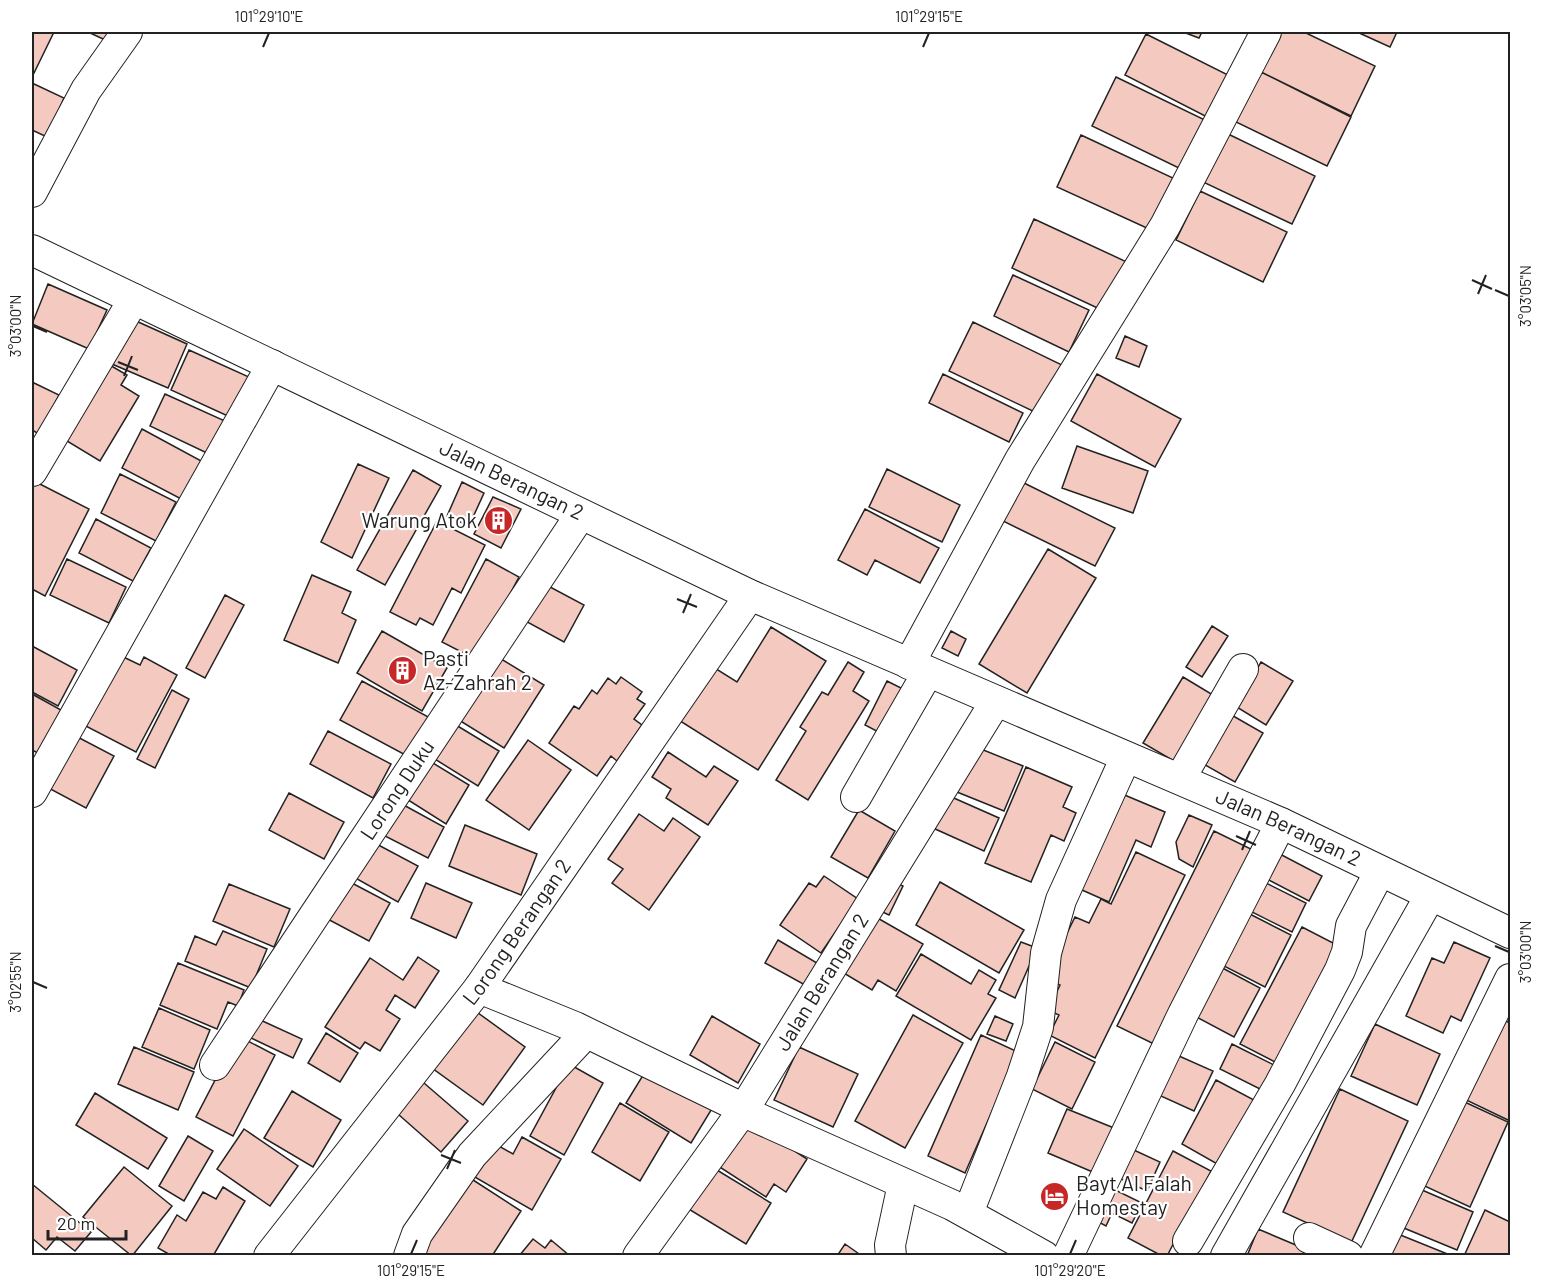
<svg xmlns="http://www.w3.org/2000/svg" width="1542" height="1287" font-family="Barlow,sans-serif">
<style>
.building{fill:#f3c9c0;stroke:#222;stroke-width:1.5}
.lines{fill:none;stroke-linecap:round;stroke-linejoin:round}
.minor-casing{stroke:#222;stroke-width:32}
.minor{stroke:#fff;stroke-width:30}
.ticks{fill:none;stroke:#222;stroke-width:2}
.labels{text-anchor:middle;stroke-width:4.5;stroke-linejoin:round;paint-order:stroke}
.street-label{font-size:21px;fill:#222;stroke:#fff}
.poi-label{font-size:21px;fill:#222;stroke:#fff;text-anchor:start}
.neatline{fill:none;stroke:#222;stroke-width:2}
.ticks-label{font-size:15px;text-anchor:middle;fill:#222}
</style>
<rect width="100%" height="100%" fill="#fff"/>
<path class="building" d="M32,32H54L34,73L32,71Z
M88,32H122L116,45Z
M1183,32H1202L1199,38Z
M1278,32H1304L1375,66L1351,116L1259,71Z
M1357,32H1397L1390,47Z
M1146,34L1232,77L1211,119L1125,75Z
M1261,72L1351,117L1327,166L1236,122Z
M1116,77L1207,121L1183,170L1092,126Z
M32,83L64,98L47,137L32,130Z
M1226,133L1315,176L1292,224L1203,182Z
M1081,135L1173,178L1149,229L1057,187Z
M1200,191L1287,232L1263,282L1176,240Z
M1034,219L1129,263L1106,312L1012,268Z
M1013,275L1089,310L1069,352L994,316Z
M48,284L107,310L89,349L32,324Z
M125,316L187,344L168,388L105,361Z
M973,322L1062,365L1039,414L949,371Z
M1125,336L1147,346L1139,367L1116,358Z
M189,350L249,377L230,417L171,390Z
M108,364L127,375L121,385L139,396L100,461L62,438Z
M943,374L1023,413L1009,442L929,403Z
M1097,374L1181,419L1155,467L1071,421Z
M32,382L59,395L39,434L32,430Z
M165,394L225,421L209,454L150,426Z
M142,429L205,463L185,501L122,468Z
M1077,446L1148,471L1133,513L1062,488Z
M358,464L389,478L352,558L321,542Z
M887,469L960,505L942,542L869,507Z
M413,470L441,486L385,585L357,570Z
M120,474L176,502L156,541L101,513Z
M32,480L89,509L45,596L32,589Z
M462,482L484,493L469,526L447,516Z
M1022,482L1115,528L1095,566L1003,521Z
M493,497L521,509L501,548L474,534Z
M865,509L939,548L920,583L875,560L867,575L838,560Z
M96,519L151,548L133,581L79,553Z
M437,521L485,545L461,593L452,588L433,625L420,618L416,625L390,612Z
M1048,549L1096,578L1027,693L979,664Z
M67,559L126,587L109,623L50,595Z
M486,559L519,577L475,659L442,642Z
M312,575L351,592L342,613L356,620L338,663L284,640Z
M537,580L584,605L564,642L518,617Z
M225,595L244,605L205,678L186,668Z
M1212,626L1228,636L1202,677L1186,667Z
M771,627L826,661L758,770L677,719L710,665L737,682Z
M382,631L447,668L422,711L357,673Z
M951,631L966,639L958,656L942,648Z
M32,646L77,670L58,706L32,692Z
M113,652L140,665L144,657L177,675L136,752L76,721Z
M493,654L544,685L504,748L454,717Z
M848,662L864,672L853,691L869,701L808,800L776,780L806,731L800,727L822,692L828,695Z
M1261,662L1293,681L1266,725L1235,706Z
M621,677L642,692L637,699L645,704L634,719L642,725L617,761L611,756L597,776L549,743L574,706L579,709L592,690L597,694L608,678L616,684Z
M1183,677L1218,698L1179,764L1143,743Z
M362,681L432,719L411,758L340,720Z
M887,681L911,693L888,737L865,725Z
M172,690L189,699L155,768L137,759Z
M32,694L61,710L38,753L32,750Z
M1228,713L1263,733L1235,782L1200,762Z
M451,722L499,751L478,786L430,756Z
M328,731L391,764L373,798L310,764Z
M68,732L114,756L86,808L41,784Z
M528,740L571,770L529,830L486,800Z
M976,747L1023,766L1004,811L957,792Z
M668,752L706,777L714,766L738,781L708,825L666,798L671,789L652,777Z
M428,760L469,785L446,824L405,798Z
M1026,767L1072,787L1063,807L1076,813L1064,841L1051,835L1031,882L985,863Z
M1115,791L1165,812L1151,847L1136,840L1109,902L1073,886Z
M289,793L344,822L324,859L269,830Z
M947,795L999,818L984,851L933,828Z
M400,803L444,827L428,858L383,835Z
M859,810L895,831L868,878L831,857Z
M639,814L664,831L673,818L700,837L649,910L612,883L623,869L608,859Z
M1189,815L1212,825L1193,867L1179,859L1176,842Z
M465,825L537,854L521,895L449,866Z
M1214,831L1253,850L1156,1045L1117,1026Z
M369,840L418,866L398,902L350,875Z
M1136,852L1185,875L1095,1058L1049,1035L1059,1015L1048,1010L1060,985L1045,978L1075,917L1089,923L1101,899L1111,904Z
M1276,852L1322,876L1309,901L1263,877Z
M824,876L858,899L821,953L780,925L809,883L816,887Z
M890,880L903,886L889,915L876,909Z
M1260,880L1306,903L1292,932L1246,909Z
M348,881L390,903L369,941L320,915Z
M940,882L1024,930L999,973L916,925Z
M426,883L472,903L456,938L411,918Z
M229,884L290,909L274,947L213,921Z
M1242,910L1291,935L1265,987L1220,964Z
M874,916L923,944L896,991L878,980L872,990L842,972Z
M1302,927L1337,945L1275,1062L1240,1044Z
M223,931L267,949L251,988L185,961L195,936L216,945Z
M778,940L817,963L805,985L765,963Z
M1021,942L1037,948L1015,998L999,990Z
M1454,942L1490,958L1461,1021L1451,1016L1443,1033L1406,1016L1432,958L1444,963Z
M921,954L971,984L979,970L996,980L988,994L996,998L971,1040L896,996Z
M418,957L439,971L415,1008L395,995L386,1010L400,1019L380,1051L365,1042L360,1049L325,1027L370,958L403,980Z
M178,963L244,990L238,1006L228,1002L217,1029L160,1005Z
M1215,964L1260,988L1234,1037L1189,1013Z
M159,1008L210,1030L194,1069L142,1047Z
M474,1010L525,1047L483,1105L432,1068Z
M913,1015L963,1043L905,1148L855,1121Z
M712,1016L760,1044L738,1083L690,1055Z
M995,1016L1013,1024L1006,1041L987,1034Z
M256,1018L302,1039L293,1058L247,1036Z
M1500,1018L1510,1023V1121L1462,1098Z
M1375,1024L1440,1054L1417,1105L1351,1076Z
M326,1033L358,1053L340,1082L308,1063Z
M981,1035L1018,1052L965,1173L928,1156Z
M238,1036L275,1055L233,1136L196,1117Z
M1055,1042L1095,1062L1072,1109L1032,1089Z
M1232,1044L1274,1065L1262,1090L1220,1069Z
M134,1047L194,1072L178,1110L118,1084Z
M799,1047L858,1074L833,1127L774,1100Z
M1170,1052L1213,1071L1194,1111L1152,1092Z
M569,1064L603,1083L564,1155L530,1136Z
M648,1067L713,1107L691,1143L626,1103Z
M417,1077L468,1121L441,1152L390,1107Z
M1216,1080L1254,1100L1219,1165L1182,1144Z
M1340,1089L1408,1121L1351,1243L1283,1212Z
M292,1091L341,1120L313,1167L264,1138Z
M95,1093L167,1138L148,1169L76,1125Z
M1456,1098L1508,1122L1470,1207L1418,1183Z
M620,1103L669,1132L640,1181L592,1152Z
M1067,1109L1114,1128L1095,1173L1048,1153Z
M745,1119L807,1159L786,1192L774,1184L766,1197L715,1164Z
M244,1129L298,1166L270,1206L217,1169Z
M188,1136L213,1151L184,1201L159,1186Z
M522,1137L561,1159L532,1210L473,1176L492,1142L513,1154Z
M1123,1145L1160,1162L1147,1191L1110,1174Z
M1173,1151L1211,1171L1167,1256H1162L1128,1238Z
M707,1164L771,1203L746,1244L682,1205Z
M124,1167L172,1206L132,1256L83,1217Z
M470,1178L521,1211L492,1256H420Z
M32,1184L91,1232L75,1251L57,1237L46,1250L32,1238Z
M1105,1185L1142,1203L1132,1223L1112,1213L1106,1226L1089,1217Z
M223,1187L245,1201L213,1256H165L167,1253L158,1248L177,1215L186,1221L203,1192L216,1199Z
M1415,1187L1473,1212L1457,1250L1399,1226Z
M1485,1210L1510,1222V1256H1464Z
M1258,1229L1310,1251L1308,1256H1247Z
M1393,1232L1450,1255V1256H1383Z
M533,1239L545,1248L551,1240L570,1256H519Z
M845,1244L862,1256H837Z"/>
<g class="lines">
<defs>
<g id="minor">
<path d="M32,192L86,90L127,32"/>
<path id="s1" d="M32,250L750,595L1281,823L1510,933"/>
<path d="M32,471L134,299"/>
<path d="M909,664L1020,460L1165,226L1266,32"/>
<path d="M1180,779L1243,669"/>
<path d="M32,792L272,365"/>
<path d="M856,797L928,672"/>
<path d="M479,988L575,1027L744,1109L753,1116L952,1205L1044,1256"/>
<path id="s2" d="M215,1065L581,514"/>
<path d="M968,1213L1022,1076L1038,1027L1046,953L1061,900L1126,757"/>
<path d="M1309,1238L1348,1256"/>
<path d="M1188,1241L1280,1084L1340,970L1347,952L1351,926L1380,871"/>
<path id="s3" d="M269,1256L479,988L750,595"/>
<path d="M409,1256L417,1234L472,1155L586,1033"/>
<path id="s4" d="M638,1256L744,1109L996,701"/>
<path d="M891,1256L890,1245L903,1184"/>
<path d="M1068,1256L1183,1014L1281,823"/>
<path d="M1226,1256L1430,896"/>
<path d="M1374,1256L1510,979"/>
</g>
</defs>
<use href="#minor" class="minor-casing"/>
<use href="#minor" class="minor"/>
</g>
<path class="ticks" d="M263,47L269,33M923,47L929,33M1472,280L1492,289M1495,290L1509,296M1478,294L1486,275M33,326L47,332M118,362L138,370M124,376L132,356M677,599L697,607M683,613L691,594M1236,836L1256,845M1242,850L1250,831M1495,946L1509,952M33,982L47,988M441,1155L461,1163M447,1169L455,1150M411,1254L417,1240M1070,1254L1076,1240"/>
<defs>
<symbol id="building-disc" viewBox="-11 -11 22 22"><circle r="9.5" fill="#c62828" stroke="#fff"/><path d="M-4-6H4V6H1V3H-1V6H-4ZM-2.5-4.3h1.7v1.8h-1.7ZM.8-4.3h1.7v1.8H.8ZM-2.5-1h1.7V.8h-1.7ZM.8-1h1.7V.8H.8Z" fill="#fff"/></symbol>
<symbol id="hotel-disc" viewBox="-11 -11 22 22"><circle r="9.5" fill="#c62828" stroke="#fff"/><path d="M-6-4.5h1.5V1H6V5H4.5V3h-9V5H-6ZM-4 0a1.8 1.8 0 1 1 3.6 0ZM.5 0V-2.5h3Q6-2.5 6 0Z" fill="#fff"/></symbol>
</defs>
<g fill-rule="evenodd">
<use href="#building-disc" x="482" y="504" width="33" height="33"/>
<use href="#building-disc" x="386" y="654" width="33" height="33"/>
<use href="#hotel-disc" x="1038" y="1180" width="33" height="33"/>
</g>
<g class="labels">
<g class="street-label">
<text dy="7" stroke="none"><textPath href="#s1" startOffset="532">Jalan Berangan 2</textPath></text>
<text dy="7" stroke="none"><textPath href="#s2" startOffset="330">Lorong Duku</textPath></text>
<text dy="7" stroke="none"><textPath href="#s1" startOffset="1383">Jalan Berangan 2</textPath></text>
<text dy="7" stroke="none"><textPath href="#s3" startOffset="408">Lorong Berangan 2</textPath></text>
<text dy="7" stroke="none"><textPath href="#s4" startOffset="330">Jalan Berangan 2</textPath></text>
</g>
<g class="poi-label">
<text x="477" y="528" text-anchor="end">Warung Atok</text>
<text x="423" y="666">Pasti<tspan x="423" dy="24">Az-Zahrah 2</tspan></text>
<text x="1076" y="1191">Bayt Al Falah<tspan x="1076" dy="24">Homestay</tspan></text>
</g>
</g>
<rect width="1542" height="1287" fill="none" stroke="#ffffff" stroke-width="66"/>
<path d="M48 1230v9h78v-9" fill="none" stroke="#222222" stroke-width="3"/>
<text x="57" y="1230" font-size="18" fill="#222222" stroke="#ffffff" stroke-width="4.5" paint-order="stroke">20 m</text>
<rect x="33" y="33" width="1476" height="1221" class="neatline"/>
<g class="ticks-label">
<text x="269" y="22">101°29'10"E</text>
<text x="929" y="22">101°29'15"E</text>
<text transform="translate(1526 296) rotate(-90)" y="5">3°03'05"N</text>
<text transform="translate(16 326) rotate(-90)" y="5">3°03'00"N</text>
<text transform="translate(1526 952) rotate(-90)" y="5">3°03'00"N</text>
<text transform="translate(16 982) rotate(-90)" y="5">3°02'55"N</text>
<text x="411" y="1276">101°29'15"E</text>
<text x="1070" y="1276">101°29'20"E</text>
</g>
</svg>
